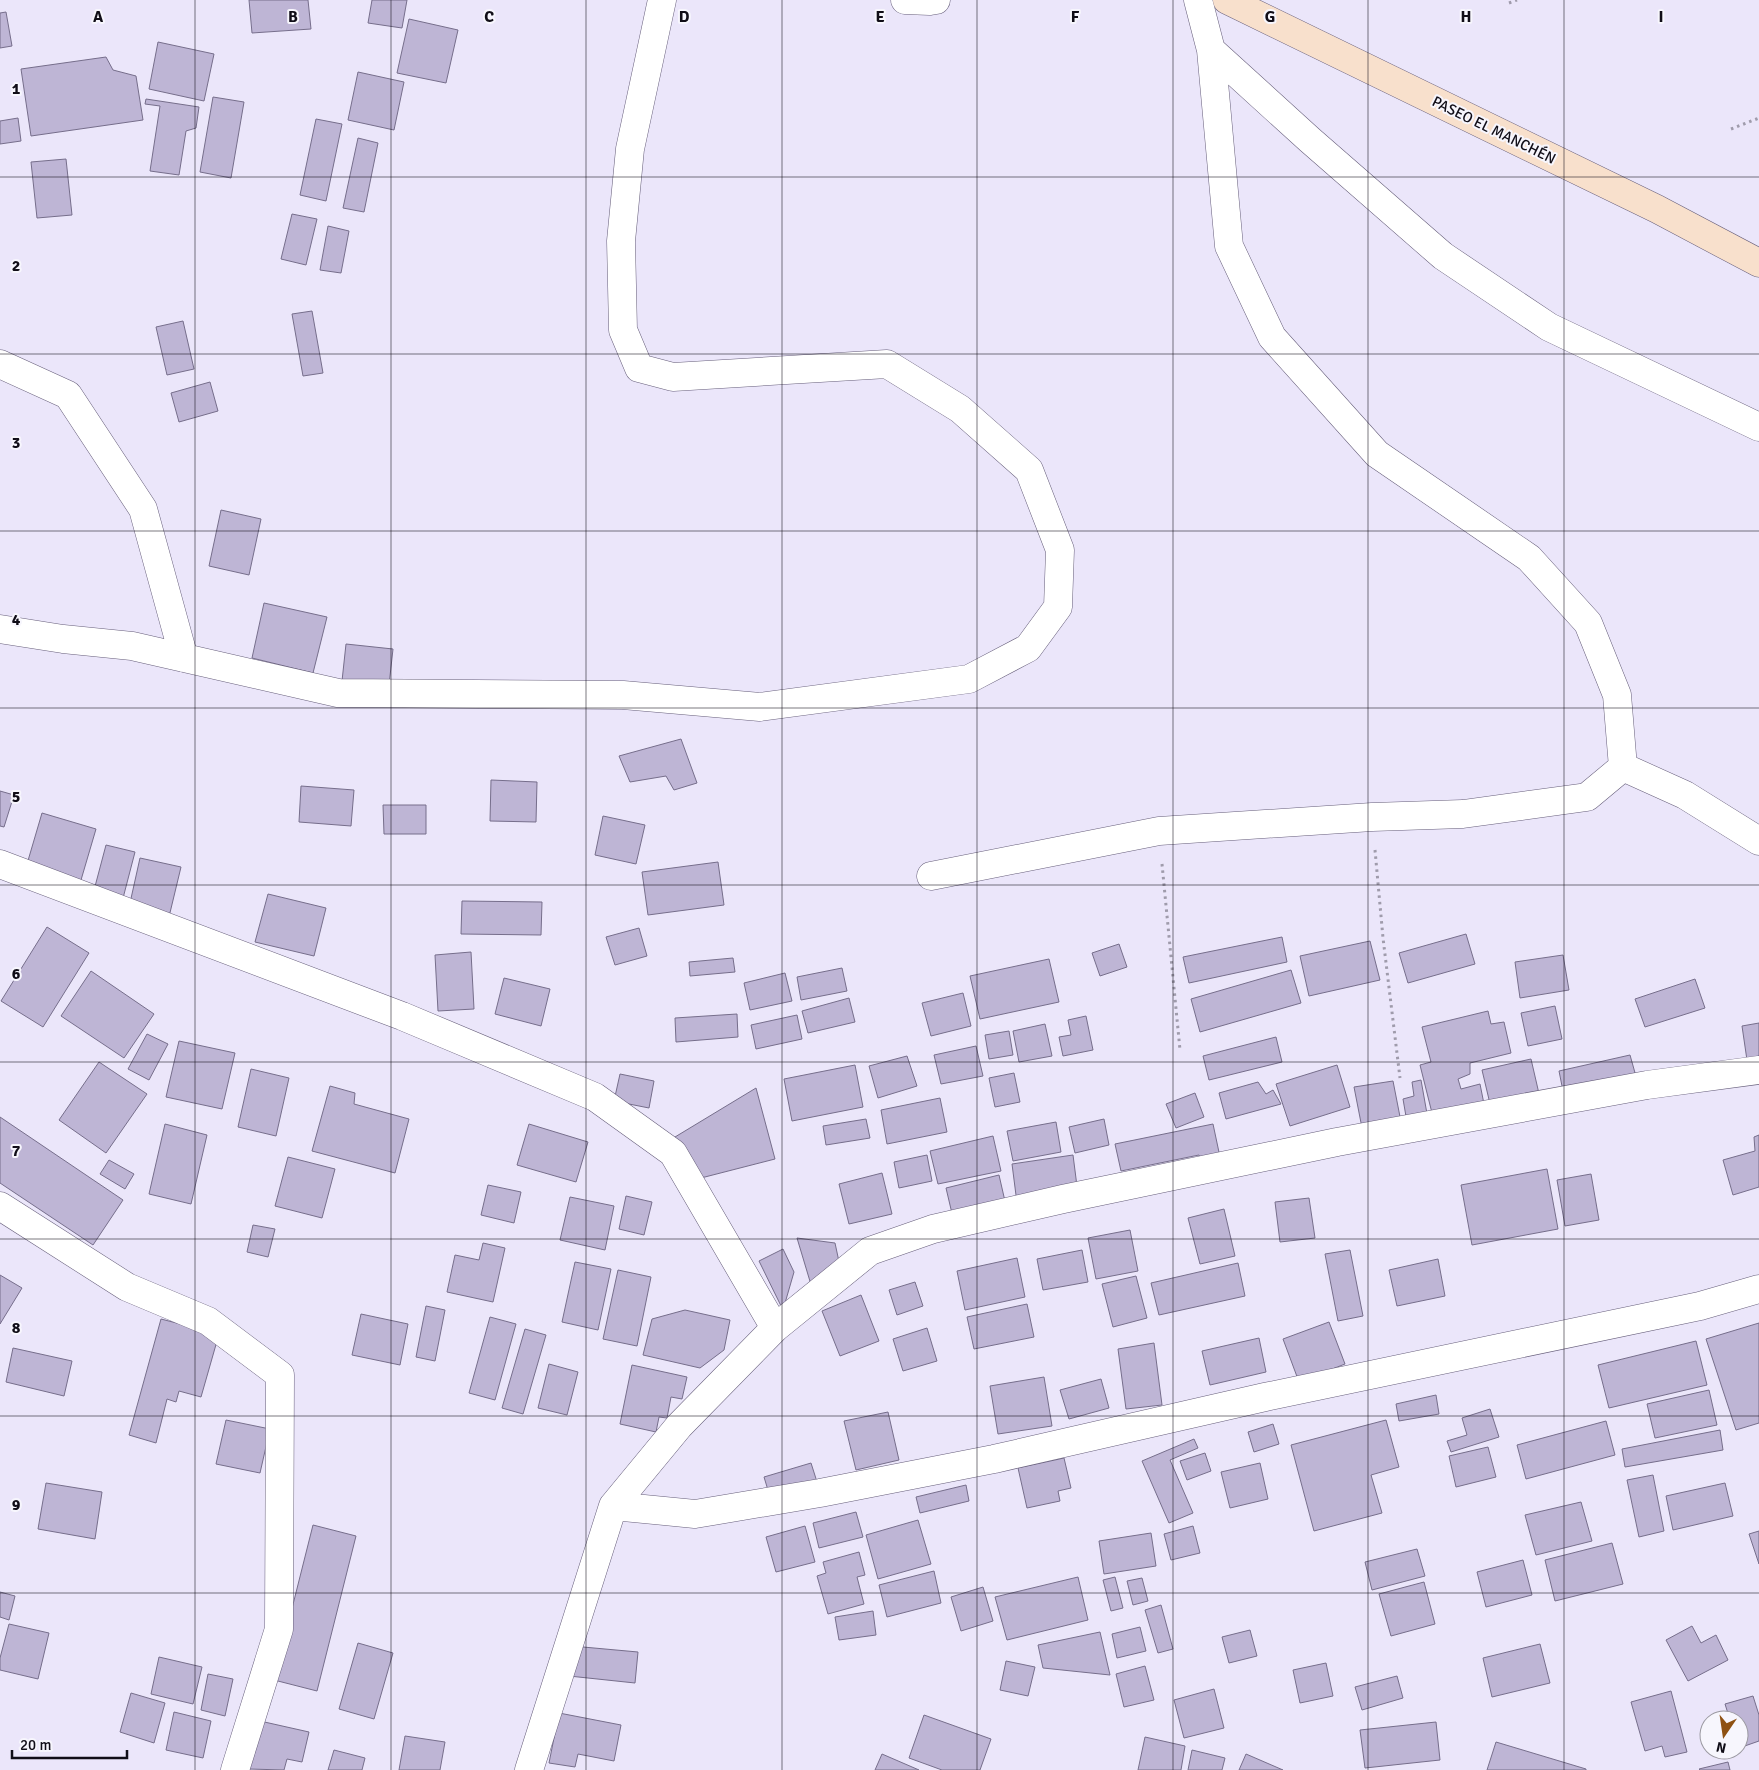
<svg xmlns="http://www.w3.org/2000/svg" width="1759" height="1770" font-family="Signika,sans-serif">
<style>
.building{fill:#beb5d5;stroke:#766e8b}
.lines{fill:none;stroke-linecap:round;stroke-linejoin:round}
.street-casing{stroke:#675f7b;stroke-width:29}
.secondary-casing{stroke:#675f7b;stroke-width:29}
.path{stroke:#9f9bab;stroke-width:3;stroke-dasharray:2.5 4;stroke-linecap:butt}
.street{stroke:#fff;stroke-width:28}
.secondary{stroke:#f8e0cc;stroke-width:28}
.grid{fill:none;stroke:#100d17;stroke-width:1;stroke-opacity:0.55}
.labels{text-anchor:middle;stroke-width:4;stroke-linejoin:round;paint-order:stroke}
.street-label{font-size:15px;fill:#100d17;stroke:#f7f6fd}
.grid-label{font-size:16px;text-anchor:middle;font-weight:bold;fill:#100d17;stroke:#f7f6fd;stroke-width:4;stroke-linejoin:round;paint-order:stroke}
</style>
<rect width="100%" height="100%" fill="#ebe6fa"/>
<path class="building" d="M249,0H308L311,29L252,33Z
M372,0H407L402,28L368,23Z
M6,12L12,46L0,48V13Z
M409,19L458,30L446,83L397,73Z
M158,42L214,54L204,101L149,89Z
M106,57L113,70L136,76L143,120L31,136L21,69Z
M358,72L404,82L394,130L348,120Z
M213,97L244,102L231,178L200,172Z
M146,99L199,107L196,128L186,131L179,175L150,171L160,106L145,104Z
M18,118L21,141L0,144V121Z
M316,119L342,124L326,201L300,195Z
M358,138L378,143L364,212L343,208Z
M66,159L72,215L37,218L31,162Z
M292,214L317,219L306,265L281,259Z
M328,226L349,231L341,273L320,270Z
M312,311L323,373L303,376L292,314Z
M183,321L194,369L167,375L156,327Z
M210,382L218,411L179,422L171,393Z
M221,510L261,519L249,575L209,566Z
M264,603L327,617L313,673L252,658Z
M346,644L393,649L389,685L342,681Z
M681,739L697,783L674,790L666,776L630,782L619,756Z
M491,780L537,782L536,822L490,821Z
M301,786L354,790L351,826L299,822Z
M0,791L14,795L4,827L0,826Z
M383,805H426V834H384Z
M42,813L96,829L81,880L27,864Z
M603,816L645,825L636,864L595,855Z
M106,845L135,852L122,902L93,894Z
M140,858L181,867L168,921L128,912Z
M718,862L724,905L648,915L642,872Z
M268,894L326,908L314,956L255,942Z
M462,901L542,902L541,935L461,934Z
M47,927L89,953L43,1027L1,1001Z
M639,928L647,956L615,965L606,937Z
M1466,934L1475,964L1408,983L1399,953Z
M1282,937L1287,962L1189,983L1183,957Z
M1370,941L1380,980L1309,996L1300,956Z
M1119,944L1127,967L1100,976L1092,953Z
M471,952L474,1009L438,1011L435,955Z
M1563,955L1569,990L1520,998L1515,962Z
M733,958L735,972L690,976L689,962Z
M1049,959L1059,1002L980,1019L970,976Z
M842,968L847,991L801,1000L797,977Z
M1291,970L1301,1003L1200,1032L1191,999Z
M91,971L154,1014L124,1058L61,1016Z
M785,973L792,1001L750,1010L744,983Z
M504,978L550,989L541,1026L495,1014Z
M1695,979L1705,1008L1645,1027L1635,999Z
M963,993L971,1026L931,1036L922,1003Z
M849,998L855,1022L808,1033L802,1011Z
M1555,1006L1562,1039L1528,1046L1521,1013Z
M1488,1011L1491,1024L1504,1022L1511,1053L1470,1063V1074L1458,1079L1461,1089L1480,1084L1485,1109L1434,1121L1420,1065L1431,1062L1422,1027Z
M737,1014L738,1037L676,1042L675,1018Z
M797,1015L802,1039L756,1049L751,1025Z
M1086,1016L1093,1050L1063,1056L1059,1037L1071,1035L1068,1020Z
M1759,1023V1065L1748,1067L1742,1026Z
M1045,1024L1052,1056L1019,1062L1013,1031Z
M1009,1031L1013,1055L989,1059L985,1035Z
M147,1034L168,1044L149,1080L128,1069Z
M1276,1037L1282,1062L1209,1080L1203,1056Z
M179,1041L235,1053L222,1109L166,1097Z
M976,1046L983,1076L941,1084L934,1055Z
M1630,1055L1637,1080L1564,1096L1559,1071Z
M907,1056L917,1086L878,1098L869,1066Z
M1531,1059L1540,1098L1491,1108L1482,1070Z
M99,1062L147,1094L106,1153L59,1120Z
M855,1065L863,1107L792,1121L784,1079Z
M1337,1065L1350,1107L1290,1126L1276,1084Z
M251,1069L289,1078L276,1136L238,1127Z
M1014,1073L1020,1102L995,1107L989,1078Z
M620,1074L654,1081L649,1108L614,1101Z
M1421,1080L1429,1125L1408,1128L1403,1099L1414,1096L1412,1082Z
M1393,1081L1402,1127L1363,1133L1354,1087Z
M1258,1082L1266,1094L1273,1090L1281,1104L1226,1119L1219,1093Z
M330,1086L355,1093L354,1104L409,1119L395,1173L312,1151Z
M756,1088L775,1159L701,1178L675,1137Z
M1195,1093L1204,1117L1176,1128L1166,1104Z
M940,1098L947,1132L887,1144L881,1110Z
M0,1117L123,1200L93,1245L0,1183Z
M866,1119L870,1138L826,1145L823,1126Z
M1104,1119L1109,1145L1075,1153L1069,1127Z
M1056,1122L1061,1152L1013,1161L1007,1131Z
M165,1124L207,1135L191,1204L149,1194Z
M529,1124L588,1142L576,1182L517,1165Z
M1213,1124L1220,1157L1201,1161L1199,1155L1121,1171L1115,1144Z
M1759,1135V1187L1733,1195L1723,1160L1755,1151L1754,1137Z
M993,1136L1001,1171L938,1184L930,1151Z
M927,1155L932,1181L899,1188L894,1162Z
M1073,1155L1078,1194L1017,1203L1012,1164Z
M288,1157L335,1169L322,1218L275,1206Z
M109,1160L134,1174L125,1189L100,1174Z
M1547,1169L1558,1229L1472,1245L1461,1185Z
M882,1173L892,1214L849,1224L839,1184Z
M1591,1174L1599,1220L1565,1226L1557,1180Z
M999,1175L1007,1210L954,1222L946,1188Z
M488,1185L521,1192L514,1223L481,1215Z
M626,1196L652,1202L644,1235L619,1229Z
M570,1197L614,1206L605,1250L560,1240Z
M1309,1198L1315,1238L1280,1242L1275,1202Z
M1224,1209L1235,1256L1200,1264L1188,1218Z
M253,1225L275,1229L268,1257L247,1252Z
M1130,1230L1138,1271L1096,1279L1088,1238Z
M797,1238L835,1243L841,1271L812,1288Z
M483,1243L505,1248L493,1302L447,1292L455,1255L479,1260Z
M783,1249L794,1272L783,1310L759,1261Z
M1082,1250L1088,1282L1043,1290L1037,1259Z
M1350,1250L1363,1316L1338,1321L1325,1254Z
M1017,1258L1025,1297L965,1310L957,1271Z
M1438,1259L1445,1296L1397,1306L1389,1270Z
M575,1262L611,1269L598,1330L562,1322Z
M1238,1263L1245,1296L1159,1315L1151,1283Z
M618,1270L651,1277L637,1346L603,1339Z
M0,1275L22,1288L0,1324Z
M1136,1276L1147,1318L1113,1327L1102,1284Z
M915,1282L923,1306L897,1315L889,1290Z
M861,1295L879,1341L840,1356L822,1311Z
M1027,1304L1034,1337L974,1349L967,1317Z
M426,1306L445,1310L435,1361L416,1357Z
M685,1310L730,1320L724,1350L700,1368L643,1355L652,1319Z
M361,1314L408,1324L400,1365L352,1355Z
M490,1317L516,1324L495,1400L469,1393Z
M161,1319L219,1334L201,1397L179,1391L176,1402L167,1399L156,1443L129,1435Z
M1329,1322L1345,1364L1299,1382L1283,1339Z
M1759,1323V1423L1736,1430L1706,1339Z
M927,1328L937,1361L903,1371L893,1339Z
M525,1329L546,1335L523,1414L502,1408Z
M1259,1338L1266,1372L1210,1385L1202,1351Z
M1696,1341L1707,1385L1609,1408L1598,1365Z
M1154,1343L1162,1405L1126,1409L1118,1349Z
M13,1348L72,1361L64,1396L6,1382Z
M549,1364L578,1372L567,1415L538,1408Z
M632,1365L687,1377L682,1399L671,1397L667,1418L659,1417L656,1432L620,1424Z
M1044,1377L1052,1426L998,1434L990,1386Z
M1101,1379L1109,1408L1069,1419L1060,1390Z
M1709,1390L1717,1425L1655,1438L1647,1404Z
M1436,1395L1439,1414L1399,1421L1396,1404Z
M1490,1409L1499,1437L1451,1452L1447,1441L1467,1435L1462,1418Z
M888,1412L899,1460L856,1470L844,1421Z
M226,1420L270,1429L260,1473L216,1464Z
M1386,1420L1399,1467L1371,1475L1382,1513L1314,1531L1291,1445Z
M1606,1421L1615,1455L1526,1479L1517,1445Z
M1273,1424L1279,1444L1254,1452L1248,1432Z
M1720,1430L1723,1450L1625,1467L1622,1449Z
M1194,1439L1198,1448L1170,1460L1193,1513L1169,1523L1142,1461Z
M1488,1447L1496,1477L1456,1487L1449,1456Z
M1205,1453L1211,1471L1187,1480L1180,1461Z
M1064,1458L1071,1488L1058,1491L1060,1501L1027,1508L1018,1468Z
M811,1463L818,1485L771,1500L764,1477Z
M1260,1463L1268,1499L1230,1508L1221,1472Z
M1653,1475L1664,1531L1639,1537L1627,1480Z
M46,1483L102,1492L95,1539L38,1529Z
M1725,1483L1733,1516L1673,1530L1666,1496Z
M966,1485L969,1501L920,1513L916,1497Z
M1581,1502L1592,1541L1536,1555L1525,1515Z
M856,1512L863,1537L819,1548L813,1523Z
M918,1520L931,1564L878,1579L866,1535Z
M313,1525L356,1536L317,1691L274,1680Z
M805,1526L815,1562L776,1572L766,1537Z
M1193,1526L1200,1553L1171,1560L1164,1534Z
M1759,1531V1564L1749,1534Z
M1151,1533L1156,1566L1104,1574L1099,1541Z
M1612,1543L1623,1584L1555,1601L1545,1560Z
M1417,1549L1425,1576L1372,1590L1365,1562Z
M859,1552L865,1575L857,1577L864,1604L828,1614L817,1576L826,1573L823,1562Z
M1523,1560L1532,1595L1486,1607L1477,1572Z
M934,1571L941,1603L887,1617L879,1585Z
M1078,1577L1088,1620L1007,1640L995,1597Z
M1115,1577L1123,1608L1111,1611L1103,1580Z
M1142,1578L1148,1601L1133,1605L1127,1581Z
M1424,1582L1435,1624L1391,1636L1379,1594Z
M983,1587L993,1621L961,1631L951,1597Z
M0,1592L15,1596L9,1620L0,1617Z
M1161,1605L1173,1649L1158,1653L1145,1610Z
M873,1611L876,1635L839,1640L835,1617Z
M9,1624L49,1633L38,1679L0,1670V1658Z
M1692,1626L1701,1643L1716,1635L1728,1660L1688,1681L1666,1640Z
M1140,1627L1146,1651L1117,1658L1112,1634Z
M1250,1630L1257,1656L1229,1663L1222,1637Z
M1100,1632L1110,1675L1043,1668L1038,1645Z
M358,1643L393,1653L374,1719L339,1709Z
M1540,1644L1550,1683L1492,1697L1483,1658Z
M572,1646L638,1652L635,1683L569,1676Z
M159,1657L202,1667L193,1704L151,1694Z
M1006,1661L1035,1667L1028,1696L1000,1690Z
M1326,1663L1333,1696L1300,1703L1293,1670Z
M1145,1666L1154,1700L1124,1707L1116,1674Z
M208,1674L233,1679L225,1716L201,1710Z
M1397,1676L1403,1698L1362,1710L1355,1687Z
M1214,1689L1224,1728L1184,1738L1174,1700Z
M1671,1691L1687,1752L1665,1757L1662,1746L1645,1751L1631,1702Z
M131,1693L165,1703L154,1743L120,1732Z
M1753,1696L1759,1715V1741L1739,1748V1720H1730L1725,1704Z
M174,1712L211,1721L203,1758L166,1750Z
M559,1713L621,1725L614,1761L578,1754L575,1767L549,1763Z
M924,1715L991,1739L980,1770H942L909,1758Z
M260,1721L309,1732L302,1762L287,1759L284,1770L249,1769Z
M1436,1722L1440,1760L1365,1768L1360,1730Z
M405,1736L445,1742L440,1770H399Z
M1145,1737L1185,1746L1181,1770H1138Z
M1496,1742L1586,1769V1770H1487Z
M334,1750L365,1758L362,1770H328Z
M1192,1750L1225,1758L1222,1770H1188Z
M882,1754L919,1770H875Z
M1246,1754L1283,1770H1239Z
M1728,1762L1730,1770H1700L1699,1769Z"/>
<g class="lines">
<defs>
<path id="street" d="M905,0L930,1L936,0
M1198,0L1211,50L1229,246L1272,337L1377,454L1529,558L1588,623L1617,695L1623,767L1685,795L1759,841
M1211,50L1310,140L1443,256L1549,327L1759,427
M0,364L68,395L143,509L184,658
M0,629L63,639L132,646L338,693L623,695L760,707L969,679L1028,648L1058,607L1060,550L1029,470L960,409L887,364L673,377L639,368L623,330L621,241L630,149L662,0
M0,864L402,1016L595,1097L673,1153L775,1328
M931,876L1159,831L1372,817L1463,814L1587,797L1623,767
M0,1206L127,1287L208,1321L280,1375L279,1629L235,1770
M613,1506L695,1514L820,1493L994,1459L1265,1397L1700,1306L1759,1289
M529,1770L613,1506L679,1426L775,1328L870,1251L933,1229L1063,1199L1337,1142L1647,1085L1759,1070"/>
<path id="secondary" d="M1227,0L1657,209L1759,263"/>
</defs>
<use href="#street" class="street-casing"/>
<use href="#secondary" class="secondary-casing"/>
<path class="path" d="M1509,3L1517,0
M1731,129L1759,118
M1375,850L1383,938L1400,1078
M1162,864L1180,1050"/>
<use href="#street" class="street"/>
<use href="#secondary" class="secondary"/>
</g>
<path class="grid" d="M195,0V1770M391,0V1770M586,0V1770M782,0V1770M977,0V1770M1173,0V1770M1368,0V1770M1564,0V1770M0,177H1759M0,354H1759M0,531H1759M0,708H1759M0,885H1759M0,1062H1759M0,1239H1759M0,1416H1759M0,1593H1759"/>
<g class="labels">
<g class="street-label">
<text transform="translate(1494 130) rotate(26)" y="5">PASEO EL MANCHÉN</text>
</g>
</g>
<g class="grid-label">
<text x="98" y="22">A</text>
<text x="293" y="22">B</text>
<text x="489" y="22">C</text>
<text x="684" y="22">D</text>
<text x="880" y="22">E</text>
<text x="1075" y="22">F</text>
<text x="1270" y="22">G</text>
<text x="1466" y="22">H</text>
<text x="1661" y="22">I</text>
<text x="16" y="94">1</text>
<text x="16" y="271">2</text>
<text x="16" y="448">3</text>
<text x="16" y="625">4</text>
<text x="16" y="802">5</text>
<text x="16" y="979">6</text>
<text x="16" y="1156">7</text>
<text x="16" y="1333">8</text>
<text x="16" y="1510">9</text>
</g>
<g transform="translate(1724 1735) rotate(193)"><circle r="24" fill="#f7f6fd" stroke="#9b99a1"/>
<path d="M0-4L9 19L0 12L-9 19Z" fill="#8e5113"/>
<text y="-8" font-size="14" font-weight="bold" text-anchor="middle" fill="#100d17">N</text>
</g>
<path d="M12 1750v8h115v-8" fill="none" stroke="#100d17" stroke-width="2.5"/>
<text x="20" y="1750" font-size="15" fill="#100d17" stroke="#f7f6fd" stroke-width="4" paint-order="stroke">20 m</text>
</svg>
